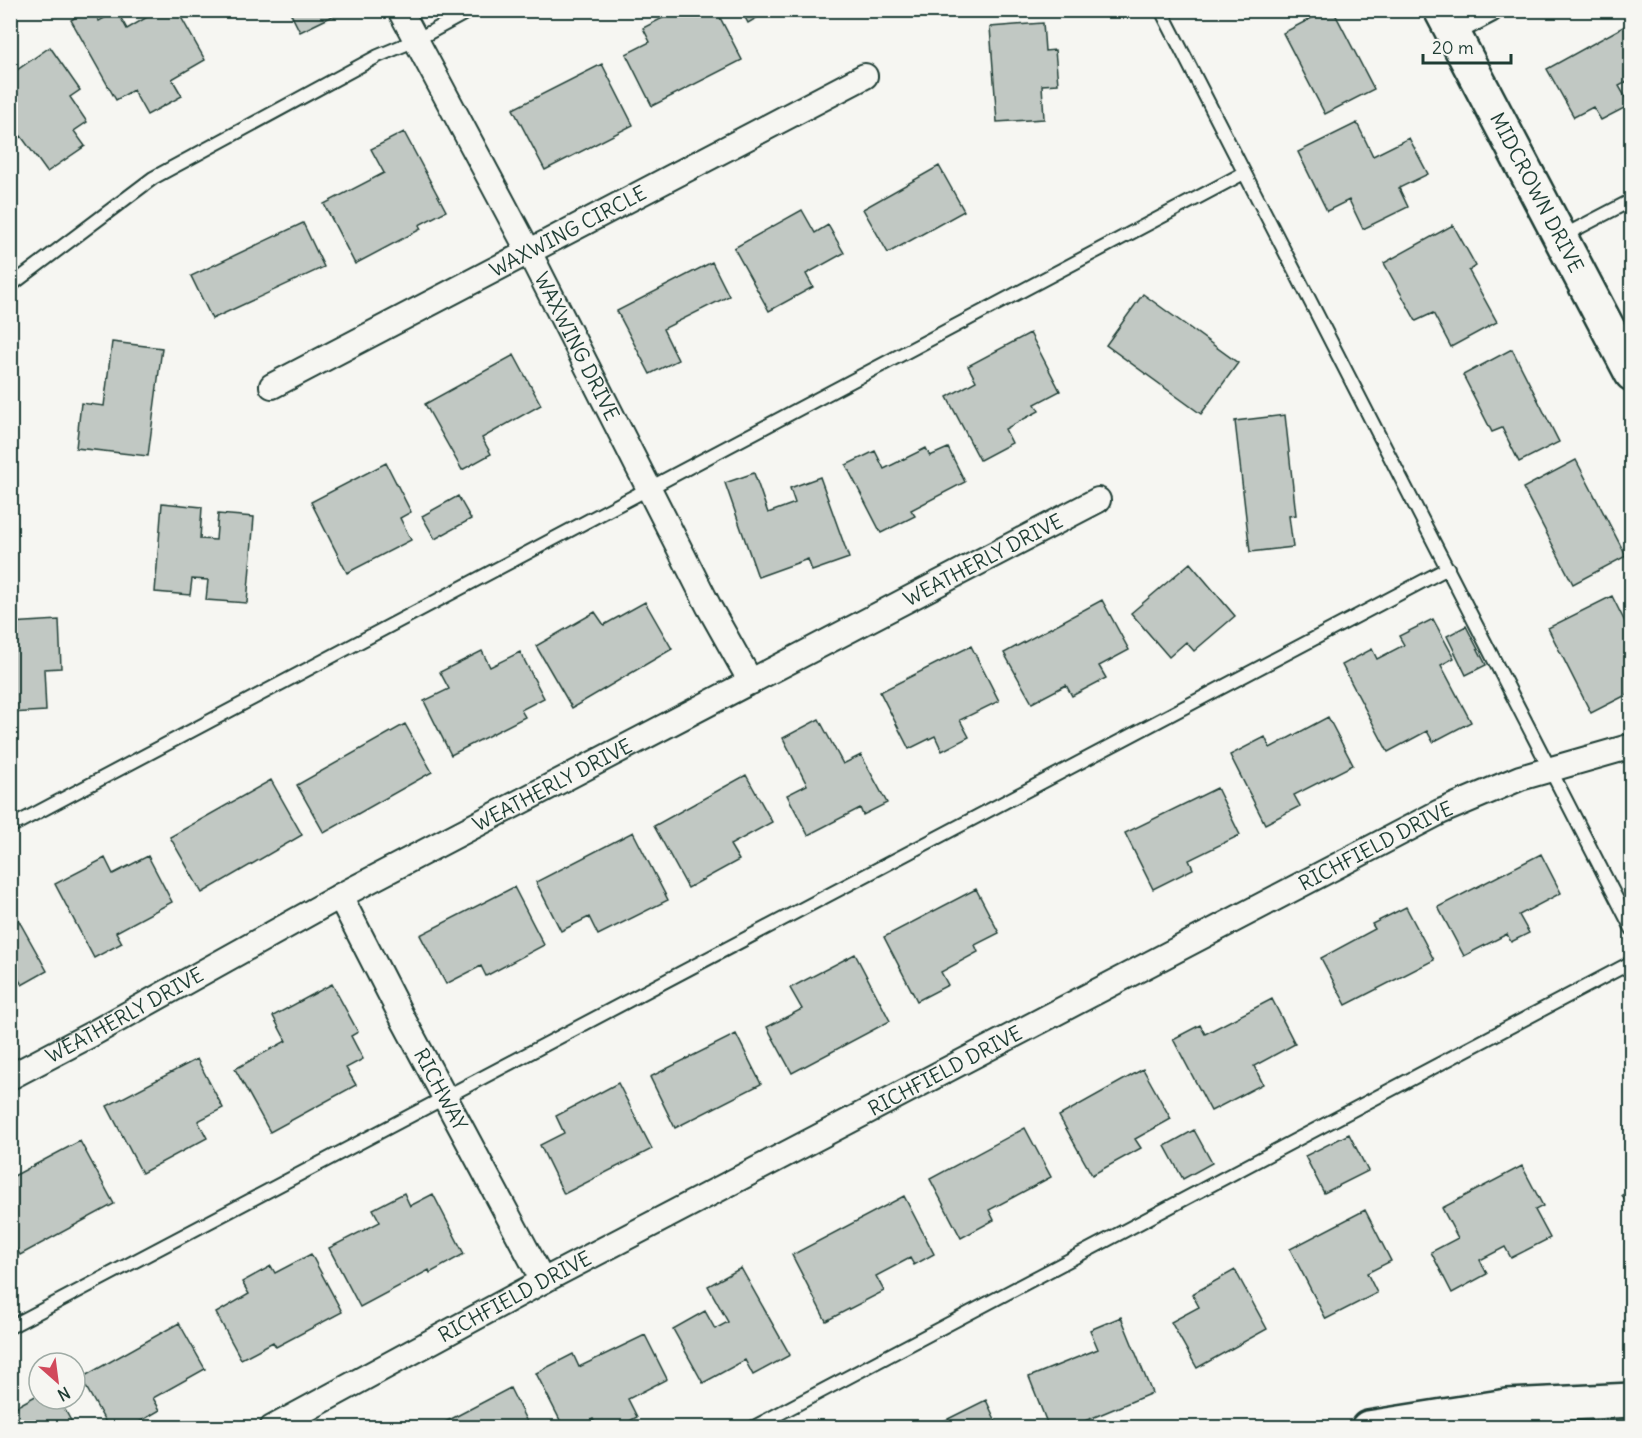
<svg xmlns="http://www.w3.org/2000/svg" width="1642" height="1438" font-family="Delius,sans-serif">
<style>
.building{fill:#c1c8c3;stroke:#1f3d34;stroke-width:1.5}
.lines{fill:none;stroke-linecap:round;stroke-linejoin:round}
.lane-casing{stroke:#1f3d34;stroke-width:16}
.street-casing{stroke:#1f3d34;stroke-width:28}
.secondary-casing{stroke:#1f3d34;stroke-width:38}
.lane{stroke:#f6f6f2;stroke-width:12}
.street{stroke:#f6f6f2;stroke-width:24}
.secondary{stroke:#f6f6f2;stroke-width:33}
.labels{text-anchor:middle;stroke-width:6;stroke-linejoin:round;paint-order:stroke}
.street-label{font-size:20px;fill:#1f3d34;stroke:#f6f6f2}
</style>
<rect width="100%" height="100%" fill="#f6f6f2"/>
<filter id="ink" filterUnits="userSpaceOnUse"><feTurbulence type="fractalNoise" baseFrequency=".0167" numOctaves="2"/><feDisplacementMap in="SourceGraphic" scale="12" xChannelSelector="R" yChannelSelector="G"/><feConvolveMatrix kernelMatrix="1 2 1 2 8 2 1 2 1" color-interpolation-filters="sRGB"/></filter>
<g filter="url(#ink)">
<path class="building" d="M87,10H93L99,21L117,11L127,29L159,10H177L205,60L172,79L182,96L147,115L133,90L116,100L71,20Z
M289,10H336L337,14L300,32Z
M678,10H689L693,18L707,10H716L742,60L652,106L626,54L650,42L643,28Z
M741,10H770L748,23Z
M1327,10H1333L1374,89L1325,114L1283,33Z
M1632,22V79L1619,86L1630,105L1601,120L1593,107L1574,117L1547,69Z
M1043,23L1045,51L1055,50L1058,84L1042,85L1044,119L997,122L990,27Z
M50,47L80,90L70,97L87,122L74,131L85,146L47,172L21,136L10,144V75Z
M602,64L633,125L545,170L513,109Z
M1357,123L1373,156L1409,138L1428,174L1399,188L1408,207L1363,229L1349,200L1327,211L1298,152Z
M404,132L446,211L419,225L421,229L355,264L324,204L384,173L371,149Z
M939,166L964,211L888,253L863,209Z
M802,210L815,233L828,225L844,253L806,274L813,287L769,311L734,248Z
M303,223L324,267L212,319L191,276Z
M1453,225L1476,266L1469,271L1497,322L1451,347L1433,313L1416,321L1384,263Z
M712,262L729,296L663,329L678,360L650,374L617,311Z
M1143,294L1238,363L1201,414L1106,345Z
M1030,333L1060,391L1035,404L1039,411L1005,429L1012,443L980,460L947,397L976,381L968,366Z
M112,342L162,348L148,456L76,448L81,403L104,406Z
M1512,349L1559,442L1519,462L1502,428L1492,432L1463,375Z
M514,355L541,405L482,438L491,454L462,470L425,404Z
M1285,415L1296,515L1289,516L1293,547L1250,552L1235,421Z
M926,448L930,456L948,448L965,482L911,510L915,516L881,533L846,465L875,451L884,469Z
M1576,460L1626,556L1573,584L1523,488Z
M386,463L411,512L400,518L411,540L347,573L311,502Z
M754,473L768,513L795,503L790,488L820,477L849,558L812,571L808,559L758,577L725,483Z
M458,496L471,519L435,539L422,516Z
M162,503L202,507L200,539L216,540L218,514L254,517L247,603L206,600L208,580L192,579L190,595L155,592Z
M1190,563L1235,616L1194,651L1186,642L1169,657L1131,613Z
M1612,596L1632,636V692L1591,713L1548,628Z
M1102,600L1129,650L1099,666L1106,678L1072,696L1066,685L1032,703L1004,653Z
M645,602L672,649L572,708L536,646L595,612L604,625Z
M1433,619L1454,658L1441,665L1471,722L1433,742L1427,731L1388,752L1342,665L1372,649L1377,659L1404,645L1399,636Z
M59,620L61,668L44,669L46,711L10,713V623Z
M1466,626L1486,665L1466,675L1447,636Z
M971,646L999,701L960,720L969,737L942,751L935,736L909,749L880,692Z
M482,651L490,667L520,652L544,698L521,710L525,717L451,755L424,701L449,689L440,672Z
M1328,717L1353,765L1294,795L1300,806L1265,824L1230,755L1265,737L1270,748Z
M819,719L843,764L861,755L887,803L863,815L860,808L808,835L787,795L807,785L783,738Z
M405,724L432,772L324,833L297,785Z
M746,775L772,822L730,845L739,860L688,888L654,826Z
M271,780L302,835L202,893L170,837Z
M1217,788L1240,835L1189,860L1193,869L1153,889L1125,833Z
M633,832L668,900L598,935L589,917L561,931L536,882Z
M1541,854L1561,893L1519,915L1529,933L1511,942L1507,934L1464,956L1438,907Z
M148,856L172,902L116,932L122,943L94,958L55,884L105,858L113,874Z
M514,887L544,945L486,976L481,966L446,984L420,935Z
M976,889L999,933L975,945L978,952L941,972L948,985L917,1001L884,937Z
M10,905L47,971L22,985L10,965Z
M1406,907L1434,960L1346,1005L1321,958L1375,929L1372,924Z
M855,954L890,1021L792,1073L767,1027L802,1009L790,988Z
M332,984L358,1032L351,1036L363,1059L346,1068L356,1085L270,1132L235,1069L286,1041L273,1016Z
M1272,999L1295,1044L1254,1066L1263,1084L1211,1111L1173,1039L1200,1025L1205,1034Z
M736,1034L761,1084L675,1128L650,1077Z
M197,1059L223,1108L198,1121L207,1138L142,1173L107,1106Z
M1143,1069L1171,1119L1135,1139L1141,1148L1092,1175L1059,1116Z
M618,1083L652,1149L564,1194L540,1145L564,1133L556,1116Z
M1025,1128L1051,1177L989,1210L994,1220L961,1238L930,1179Z
M1194,1130L1212,1163L1183,1179L1165,1146Z
M1349,1134L1368,1171L1324,1193L1305,1156Z
M80,1141L114,1204L20,1255L10,1238V1178Z
M1522,1166L1543,1206L1535,1210L1550,1238L1511,1258L1505,1247L1480,1260L1487,1274L1452,1293L1431,1252L1458,1238L1442,1208Z
M1632,1190V1214L1622,1195Z
M404,1193L410,1206L433,1194L464,1254L430,1273L429,1270L360,1307L329,1248L380,1222L373,1209Z
M904,1196L934,1254L914,1265L910,1258L876,1276L884,1291L826,1321L792,1255Z
M1365,1210L1391,1261L1367,1273L1377,1293L1326,1319L1290,1249Z
M311,1254L342,1312L276,1347L273,1342L241,1359L216,1313L249,1294L242,1282L271,1266L275,1273Z
M741,1268L790,1355L753,1375L745,1360L703,1383L673,1329L705,1311L715,1329L728,1322L708,1286Z
M1235,1270L1267,1329L1197,1368L1171,1322L1199,1307L1192,1294Z
M1121,1317L1152,1393L1068,1428H1049L1029,1377L1098,1349L1090,1330Z
M179,1323L205,1369L153,1398L160,1410L129,1428H109L81,1378Z
M645,1335L667,1379L628,1399L637,1417L617,1428H597L593,1419L576,1428H564L536,1373L573,1354L579,1367Z
M510,1388L530,1428H434Z
M39,1394V1399H59L75,1428H10V1406L12,1409Z
M986,1400L999,1428H930Z"/>
<g class="lines">
<defs>
<path id="lane" d="M1161,10L1632,929
M1561,237L1632,200
M10,286L153,178L378,56L416,40L471,10
M10,827L1244,173
M10,1327L1448,568
M752,1428L1632,962"/>
<g id="street">
<path id="s1" d="M400,10L529,252L709,607L751,682"/>
<path d="M1452,30L1490,10"/>
<path id="s2" d="M272,386L865,76"/>
<path id="s3" d="M340,896L404,1021L543,1281"/>
<path id="s4" d="M10,1077L92,1034L340,896L1098,500"/>
<path id="s5" d="M272,1428L543,1281L1440,812L1520,778L1632,746"/>
</g>
<g id="secondary">
<path id="s6" d="M1441,10L1632,374"/>
<path d="M1368,1428L1507,1406L1632,1400"/>
</g>
</defs>
<use href="#lane" class="lane-casing"/>
<use href="#street" class="street-casing"/>
<use href="#secondary" class="secondary-casing"/>
<use href="#lane" class="lane"/>
<use href="#street" class="street"/>
<use href="#secondary" class="secondary"/>
</g>
</g>
<g class="labels">
<g class="street-label">
<text dy="7" stroke="none"><textPath href="#s6" startOffset="206">MIDCROWN DRIVE</textPath></text>
<text dy="7" stroke="none"><textPath href="#s2" startOffset="334">WAXWING CIRCLE</textPath></text>
<text dy="7" stroke="none"><textPath href="#s1" startOffset="380">WAXWING DRIVE</textPath></text>
<text dy="7" stroke="none"><textPath href="#s4" startOffset="1102">WEATHERLY DRIVE</textPath></text>
<text dy="7" stroke="none"><textPath href="#s4" startOffset="616">WEATHERLY DRIVE</textPath></text>
<text dy="7" stroke="none"><textPath href="#s5" startOffset="1248">RICHFIELD DRIVE</textPath></text>
<text dy="7" stroke="none"><textPath href="#s4" startOffset="130">WEATHERLY DRIVE</textPath></text>
<text dy="7" stroke="none"><textPath href="#s5" startOffset="762">RICHFIELD DRIVE</textPath></text>
<text dy="7" stroke="none"><textPath href="#s3" startOffset="218">RICHWAY</textPath></text>
<text dy="7" stroke="none"><textPath href="#s5" startOffset="276">RICHFIELD DRIVE</textPath></text>
</g>
</g>
<rect width="1642" height="1438" fill="none" stroke="#f6f6f2" stroke-width="36"/>
<rect x="18" y="18" width="1606" height="1402" fill="none" stroke="#1f3d34" stroke-width="2" filter="url(#ink)"/>
<g transform="translate(57 1381) rotate(152)"><circle r="28" fill="#f6f6f2" stroke="#a0aca6" stroke-width="1.5"/>
<path d="M0-4.5L10 22L0 15L-10 22Z" fill="#d1495b"/>
<text y="-9" font-size="16" font-weight="bold" text-anchor="middle" fill="#1f3d34">N</text>
</g>
<path d="M1423 54v9h88v-9" fill="none" stroke="#1f3d34" stroke-width="3"/>
<text x="1432" y="54" font-size="18" fill="#1f3d34" stroke="#f6f6f2" stroke-width="4.5" paint-order="stroke">20 m</text>
</svg>
